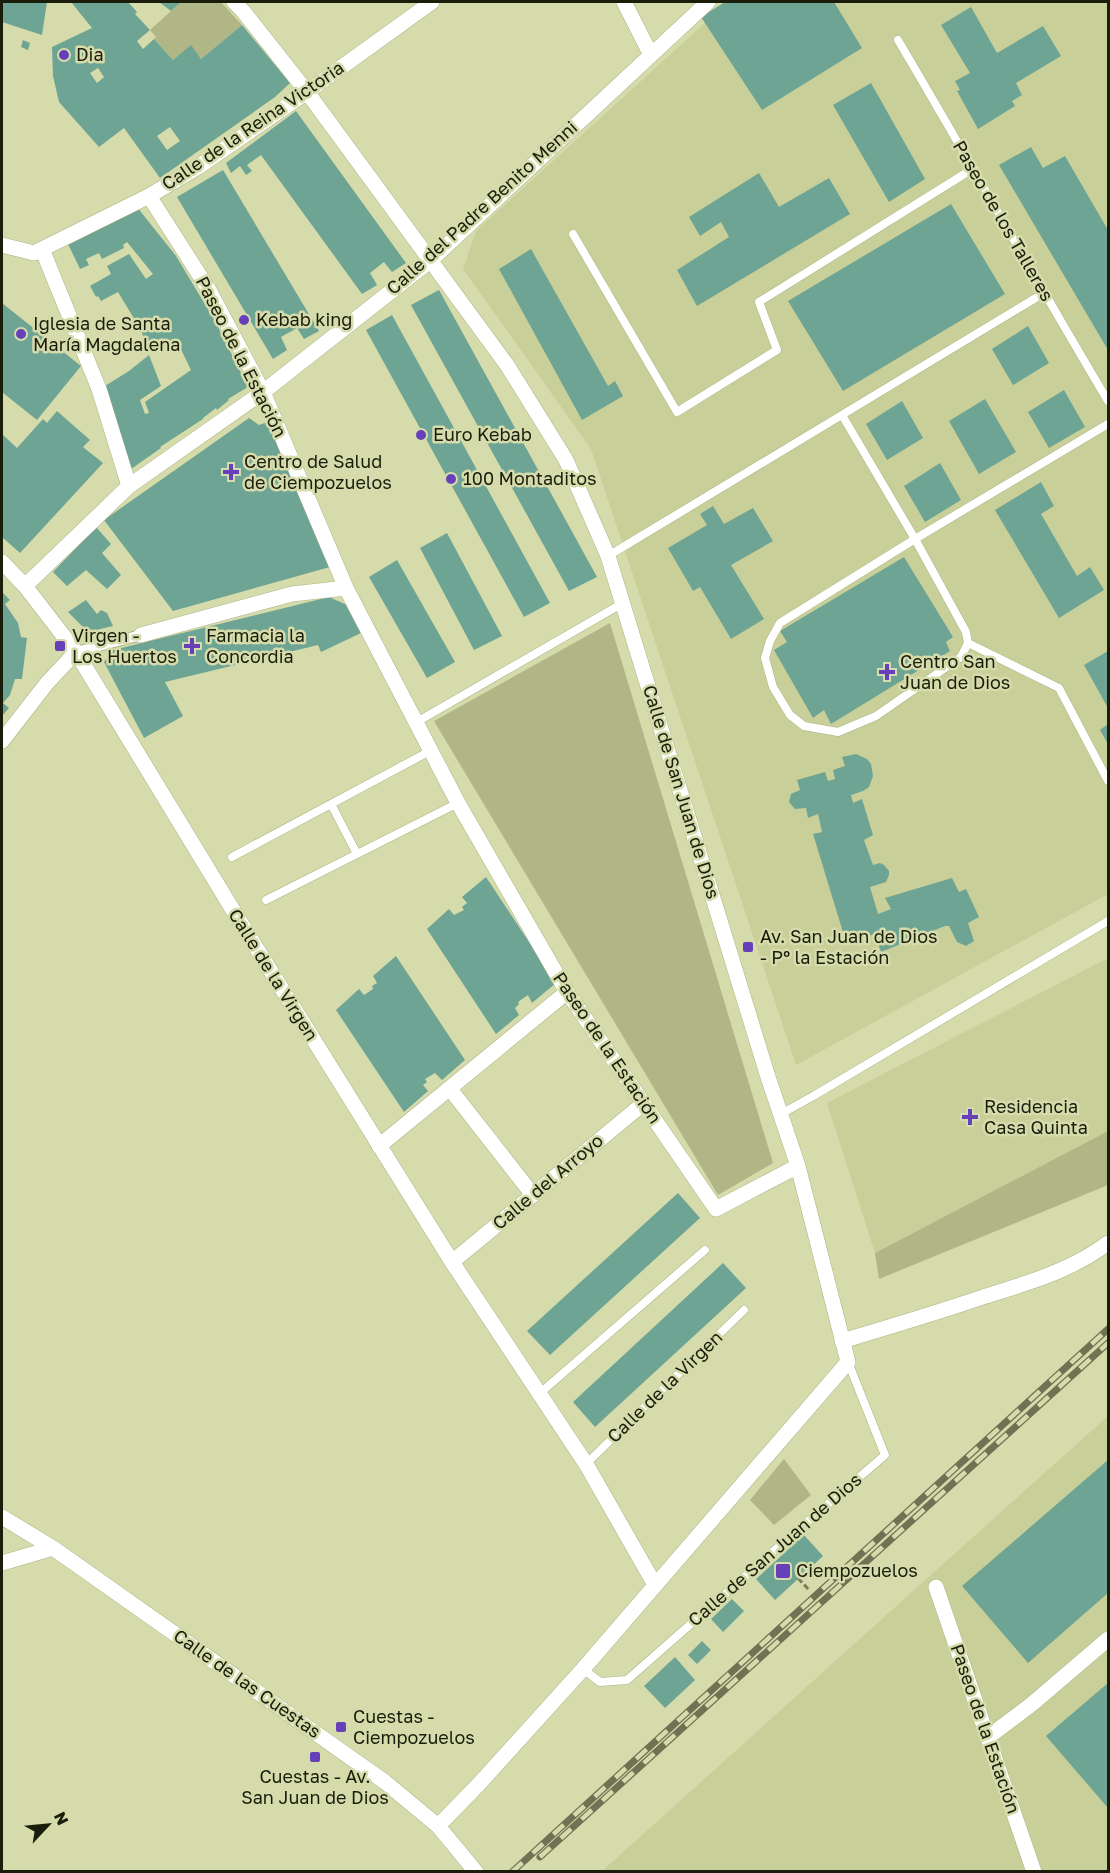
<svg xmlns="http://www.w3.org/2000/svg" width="1110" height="1873" font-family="'Golos Text',sans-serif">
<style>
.built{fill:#c9cf99}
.green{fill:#b1b687}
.building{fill:#6da493;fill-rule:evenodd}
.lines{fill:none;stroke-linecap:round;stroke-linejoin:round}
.service-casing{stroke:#aeb384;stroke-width:9}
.pedestrian-casing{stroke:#aeb384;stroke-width:12}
.minor-casing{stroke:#aeb384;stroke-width:16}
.path{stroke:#7b7f5d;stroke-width:3;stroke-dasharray:6 3;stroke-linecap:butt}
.service{stroke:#fff;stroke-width:8}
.pedestrian{stroke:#fff;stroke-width:10}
.minor{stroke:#fff;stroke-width:15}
.rail-casing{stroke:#6f7253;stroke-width:7}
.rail{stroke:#d5dbab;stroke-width:4.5;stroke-dasharray:14;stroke-linecap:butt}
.poi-dot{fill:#6640b8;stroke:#d5dbab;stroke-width:2}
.labels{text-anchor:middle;stroke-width:5;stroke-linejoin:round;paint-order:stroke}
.poi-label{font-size:18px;fill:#1b1d0b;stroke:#d5dbab;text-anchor:start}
.street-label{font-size:18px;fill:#1b1d0b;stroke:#d5dbab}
</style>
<rect width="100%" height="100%" fill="#d5dbab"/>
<path class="built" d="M728,2H1108V894L796,1065L591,449L463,269L476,231Z
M1108,958V1131L875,1253L827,1103Z
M1108,1416V1871L601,1872L923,1582Z"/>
<path class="green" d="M181,2H221L242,25L201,59L191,46L173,60L154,39L156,37L150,30Z
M610,623L773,1163L718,1195L434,721Z
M1108,1131V1185L879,1279L875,1253Z
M784,1459L811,1495L774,1525L750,1500Z"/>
<path class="building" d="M2,2H47L42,35L2,22Z
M71,2H128L137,12L135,14L150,30L137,41L143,49L154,39L173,60L191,45L201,59L242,25L290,83L275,97L160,178L124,128L99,147L59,102L53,76L52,47L92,28ZM98,68L104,77L97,83L90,73ZM170,127L180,141L167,150L157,136Z
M159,2H181L171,11Z
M725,2H834L862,48L762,110L701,17Z
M971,7L997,53L1043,26L1061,56L1016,83L1022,95L1012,101L1015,106L978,129L957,91L960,90L955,81L970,73L941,25Z
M23,40L30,43L28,50L21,47Z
M871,83L925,179L889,202L833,105Z
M296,111L406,263L392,272L384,262L370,273L377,285L362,294L261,155L247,165L252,171L246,175L240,166L231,173L226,163Z
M1031,147L1043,168L1065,156L1108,230V350L999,165Z
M223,170L319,331L304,339L297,328L281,337L287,350L273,359L177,197Z
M759,173L779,207L829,178L850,214L697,306L677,270L729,237L721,222L700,236L689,217Z
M951,204L1005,294L843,391L788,301Z
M137,207L176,256L215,321L248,387L228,399L229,400L217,410L216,408L203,418V419L160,447L161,448L131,469L105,386L129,371L149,355L161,386L140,400L145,414L149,413L145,402L191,370L177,341L162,349L159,345L148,350L141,330L118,292L101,301L98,296L96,297L90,286L111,274L107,266L129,254L146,279L153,274L127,242L123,245L124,248L102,259L99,253L86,259L89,265L80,269L68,244Z
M531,249L608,386L615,381L623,396L582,420L499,269Z
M439,290L597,577L569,591L411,305Z
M2,303L81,366L37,420L2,392Z
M392,315L550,603L524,617L366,330Z
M1028,326L1049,363L1013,385L992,349Z
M1064,390L1085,427L1049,448L1028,412Z
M985,399L1016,452L979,474L949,421Z
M902,401L923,438L887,460L866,424Z
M57,411L90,440L83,447L103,463L20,553L2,537V434L17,448L43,419L47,423Z
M249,418L259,425L268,422L330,567L173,611L104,520Z
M940,463L961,500L925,522L904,486Z
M1041,482L1054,506L1041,514L1077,576L1090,567L1104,590L1059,618L995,510Z
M713,506L724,524L753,508L773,541L731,565L764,619L731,639L700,587L693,591L668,548L707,525L700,514Z
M96,527L111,544L102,553L121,575L107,589L86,570L67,586L53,572Z
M447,533L502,636L474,650L420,548Z
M904,557L953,637L946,642L950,651L831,724L824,710L813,718L774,650L787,642L780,631Z
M397,560L455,662L427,678L369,577Z
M2,592L10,600L5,604L18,623L21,637L27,638L22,679H15L10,695L3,703L9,708L2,716Z
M329,597L347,605L361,633L321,652L318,645L165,682L183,716L144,738L104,662L113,650Z
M86,600L97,614L101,610L107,613L113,626L88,632L68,612Z
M1108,651V708L1084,665Z
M1108,724V744L1100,730Z
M856,754L867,759L871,764L873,776L869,787L863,791L851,795L853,803L862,799L873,835L864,840L873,865L880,863L884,865L889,871V875L886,882L870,887L878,914L891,909L885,898L952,878L959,892L966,889L979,917L968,923L974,941L966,946L957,942L949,926H945L881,952L875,934L846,942L813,834L822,832L818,814L808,818L806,808L795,809L789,802L791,794L800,790L797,780L825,772L828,781L835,779L833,770L845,766L842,757Z
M486,877L556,983L532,1003L528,995L518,1002L519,1004L515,1008L519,1015L496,1034L427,929L449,909L454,915L464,910L462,907L467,903L462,897Z
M396,956L465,1060L442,1080L435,1073L425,1079L427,1082L423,1085L428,1091L404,1112L336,1010L359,989L364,995L373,989L372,986L377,983L373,976Z
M678,1193L700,1218L550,1355L527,1331Z
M723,1263L746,1288L595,1427L573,1402Z
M1108,1460V1593L1028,1663L962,1586Z
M804,1535L823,1556L775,1600L756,1579Z
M732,1599L744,1611L723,1632L711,1619Z
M702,1641L711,1650L697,1664L688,1655Z
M675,1657L695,1680L665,1708L644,1686Z
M1108,1683V1808L1046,1736Z"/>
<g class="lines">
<defs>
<path id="service" d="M898,40C969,160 1037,282 1108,401
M573,234L677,412L777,350L759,302L974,168
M842,415L915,539L966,632L968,643L961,657L876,716L838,732L804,726L790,715L773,687L765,658L770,641L780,623L915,539L1108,424
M608,556L1044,293
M968,643L1059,688L1108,781
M415,723L623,603
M331,804L357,854
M232,857L430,751
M266,900L458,803
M781,1114L815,1095L1108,921
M539,1394L705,1250
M586,1464L744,1310
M583,1669L600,1682L627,1680L776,1549L885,1455L848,1362"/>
<path id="pedestrian" d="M76,652L141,635"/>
<path id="minor" d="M234,2L243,11L307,92L507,365L566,460L608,556L768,1077L798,1166L848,1362L583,1669L478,1785L438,1826
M624,2L651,55
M149,196L209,290L263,392L346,588L458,803L567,992L716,1209L798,1166
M2,245L34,253L149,196L198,167L307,92L432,2
M42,249L99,389L129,486
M2,562L25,586L76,652L239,920L452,1262L586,1464L655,1585
M25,586L129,486L263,392L431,260L708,2
M141,635L292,594L346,588
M2,741L47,683L76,652
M450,1089L533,1195
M379,1146L567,992
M452,1262L644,1103
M842,1341C889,1327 936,1313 983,1297C1027,1283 1071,1271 1108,1243
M2,1517L53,1548L385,1782L438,1826L476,1872
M2,1563L53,1548
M936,1587L1034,1872
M988,1737L1032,1704L1108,1639"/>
</defs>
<use href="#service" class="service-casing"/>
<use href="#pedestrian" class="pedestrian-casing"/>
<use href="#minor" class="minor-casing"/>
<path class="path" d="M798,1578L810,1591"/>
<use href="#service" class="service"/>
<use href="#pedestrian" class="pedestrian"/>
<use href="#minor" class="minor"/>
<defs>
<path id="rail" d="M540,1857L1108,1343
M512,1872L1108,1329"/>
</defs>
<use href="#rail" class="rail-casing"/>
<use href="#rail" class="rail"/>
</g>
<g class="poi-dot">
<circle cx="64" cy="55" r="6"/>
<circle cx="244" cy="320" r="6"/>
<circle cx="21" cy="334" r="6"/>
<circle cx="421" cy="435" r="6"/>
<path d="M228 463h6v6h6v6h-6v6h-6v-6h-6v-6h6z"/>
<circle cx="451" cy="479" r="6"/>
<rect x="54" y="640" width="12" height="12" rx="3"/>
<path d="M189 637h6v6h6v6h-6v6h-6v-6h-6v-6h6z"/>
<path d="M884 663h6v6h6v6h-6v6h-6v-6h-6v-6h6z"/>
<rect x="742" y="941" width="12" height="12" rx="3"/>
<path d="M967 1108h6v6h6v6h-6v6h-6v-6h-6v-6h6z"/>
<rect x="775" y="1563" width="16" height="16" rx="3"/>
<rect x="335" y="1721" width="12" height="12" rx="3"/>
<rect x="309" y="1751" width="12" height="12" rx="3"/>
</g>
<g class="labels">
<g class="poi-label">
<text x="76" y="61">Dia</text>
<text x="256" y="326">Kebab king</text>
<text x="33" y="330">Iglesia de Santa<tspan x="33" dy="21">María Magdalena</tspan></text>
<text x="433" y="441">Euro Kebab</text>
<text x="244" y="468">Centro de Salud<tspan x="244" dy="21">de Ciempozuelos</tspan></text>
<text x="463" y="485">100 Montaditos</text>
<text x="72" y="642">Virgen -<tspan x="72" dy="21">Los Huertos</tspan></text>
<text x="206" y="642">Farmacia la<tspan x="206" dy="21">Concordia</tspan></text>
<text x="900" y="668">Centro San<tspan x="900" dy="21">Juan de Dios</tspan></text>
<text x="760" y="943">Av. San Juan de Dios<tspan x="760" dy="21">- Pº la Estación</tspan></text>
<text x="984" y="1113">Residencia<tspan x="984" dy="21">Casa Quinta</tspan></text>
<text x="796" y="1577">Ciempozuelos</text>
<text x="353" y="1723">Cuestas -<tspan x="353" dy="21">Ciempozuelos</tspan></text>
<text x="315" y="1783" text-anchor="middle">Cuestas - Av.<tspan x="315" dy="21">San Juan de Dios</tspan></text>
</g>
<g class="street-label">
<text transform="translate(253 126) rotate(-34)" y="6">Calle de la Reina Victoria</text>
<text transform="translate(482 208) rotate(-42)" y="6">Calle del Padre Benito Menni</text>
<text transform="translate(1003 221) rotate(60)" y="6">Paseo de los Talleres</text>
<text transform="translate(241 357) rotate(63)" y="6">Paseo de la Estación</text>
<text transform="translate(681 792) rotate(73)" y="6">Calle de San Juan de Dios</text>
<text transform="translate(273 975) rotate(58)" y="6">Calle de la Virgen</text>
<text transform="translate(607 1048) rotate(56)" y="6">Paseo de la Estación</text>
<text transform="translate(548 1182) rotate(-40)" y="6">Calle del Arroyo</text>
<text transform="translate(665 1387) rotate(-44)" y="6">Calle de la Virgen</text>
<text transform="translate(775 1550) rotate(-41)" y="6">Calle de San Juan de Dios</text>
<text transform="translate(247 1684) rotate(35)" y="6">Calle de las Cuestas</text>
<text transform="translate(985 1729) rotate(71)" y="6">Paseo de la Estación</text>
</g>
</g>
<rect width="1110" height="1873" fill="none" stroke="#1b1d0b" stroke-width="6"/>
<g transform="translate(48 1825) rotate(64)" stroke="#d5dbab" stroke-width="4.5" paint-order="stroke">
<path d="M0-4.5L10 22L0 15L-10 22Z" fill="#1b1d0b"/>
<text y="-9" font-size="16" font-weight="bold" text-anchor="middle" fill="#1b1d0b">N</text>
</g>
</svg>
